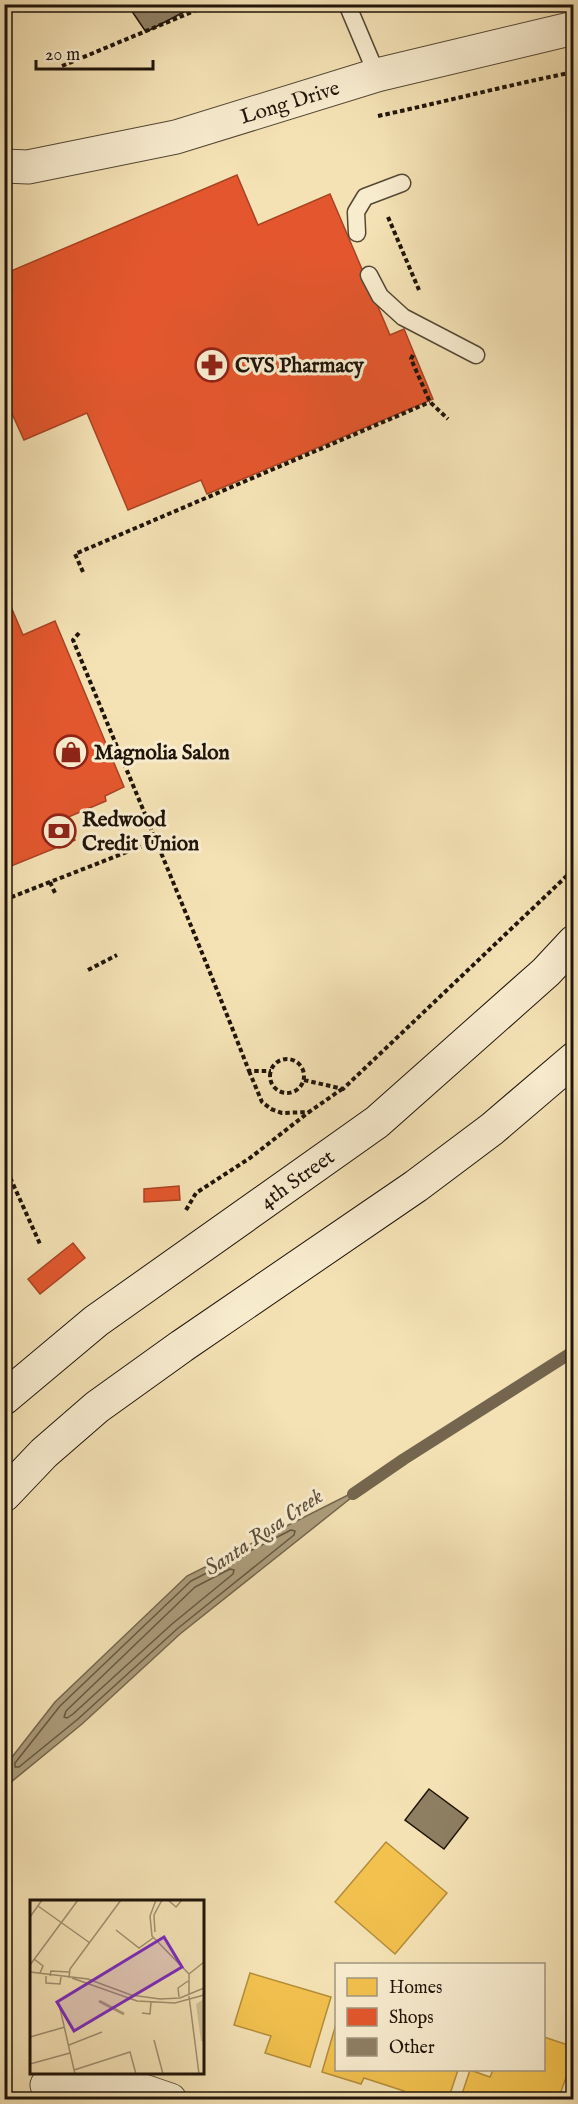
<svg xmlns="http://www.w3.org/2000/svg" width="578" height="2104" font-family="'IM FELL English',serif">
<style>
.water{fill:#ac9c7b;stroke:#74664e;stroke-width:1.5}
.homes{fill:#f2c14e;stroke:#b38d3a;stroke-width:1.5}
.shops{fill:#e4572e;stroke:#a94323;stroke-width:1.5}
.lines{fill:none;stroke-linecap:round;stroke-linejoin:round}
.shore{stroke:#665842;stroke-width:1.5}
.stream{stroke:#74664e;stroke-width:12}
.building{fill:#8e7f63;stroke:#1f140a;stroke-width:1.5}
.service-casing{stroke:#544835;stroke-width:19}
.minor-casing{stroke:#544835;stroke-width:35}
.secondary-casing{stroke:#1f140a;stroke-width:35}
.path{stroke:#1f140a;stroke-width:4;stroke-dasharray:4.5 3;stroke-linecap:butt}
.service{stroke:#f8eccf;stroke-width:16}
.minor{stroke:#f8eccf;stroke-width:33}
.secondary{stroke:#f8eccf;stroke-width:33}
.labels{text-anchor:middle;stroke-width:6;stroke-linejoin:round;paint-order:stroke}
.street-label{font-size:21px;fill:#1f140a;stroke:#f8eccf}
.poi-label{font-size:21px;font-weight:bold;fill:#1f140a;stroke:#f8eccf;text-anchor:start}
.water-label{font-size:22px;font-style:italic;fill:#5e513d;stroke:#f8eccf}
.inset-river{fill:none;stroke:#ac9c7b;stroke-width:3}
.inset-road{fill:none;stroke:#9f9071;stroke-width:1.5}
.view{fill:#7b2cbf;fill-opacity:0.15;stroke:#7b2cbf;stroke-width:3}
.inset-edge{fill:none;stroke:#1f140a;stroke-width:3}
</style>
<rect width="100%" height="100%" fill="#f4e2b5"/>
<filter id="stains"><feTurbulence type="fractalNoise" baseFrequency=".00333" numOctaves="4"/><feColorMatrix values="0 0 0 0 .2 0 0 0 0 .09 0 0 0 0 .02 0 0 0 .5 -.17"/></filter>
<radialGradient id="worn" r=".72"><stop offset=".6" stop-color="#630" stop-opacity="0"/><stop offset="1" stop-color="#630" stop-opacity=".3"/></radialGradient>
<path class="water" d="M366,1486L180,1634L82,1724L5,1787V1766L55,1702L187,1576Z"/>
<path class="homes" d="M386,1842L447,1893L395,1954L335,1902Z
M250,1973L331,1997L310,2067L265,2053L271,2036L234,2025Z
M336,2024V2070H458L448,2100H403L401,2099L404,2091L364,2078L361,2084L322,2072Z
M544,2037L574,2047V2055L558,2100H460L470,2070L490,2077L493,2070H544Z"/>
<path class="shops" d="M237,175L258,225L330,194L390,335L404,329L433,399L207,494L201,480L128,510L87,413L24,440L4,396V274Z
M9,602L23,635L55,621L124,787L105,796L106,801L66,818L75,840L4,869V604Z
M179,1186L180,1200L144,1202V1189Z
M73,1243L85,1258L40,1294L28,1279Z"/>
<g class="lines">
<path class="shore" d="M291,1530L295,1531L294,1535L177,1629L78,1719L19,1767H15V1763L60,1706L191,1581Z
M230,1569L234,1570L233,1574L172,1624L73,1714L67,1718L64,1717L66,1711L195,1587Z"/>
<path class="stream" d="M353,1494L404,1459L574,1351"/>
</g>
<path class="building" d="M127,4H199L146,32Z
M429,1789L468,1818L444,1849L405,1820Z"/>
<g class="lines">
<defs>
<path id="service" d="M347,4L377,75
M357,233L356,212L365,197L402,183
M369,275L380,296L403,317L476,355"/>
<g id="minor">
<path id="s1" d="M4,166L28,167L176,137L377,75L574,28"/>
<path d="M47,2085L102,2077L170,2100"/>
</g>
<g id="secondary">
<path id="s2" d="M4,1398L96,1321L377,1122L546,972L574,942"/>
<path d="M4,1495L44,1453L97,1407L182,1346L416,1186L492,1129L574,1059"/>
</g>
</defs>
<use href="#service" class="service-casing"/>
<use href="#minor" class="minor-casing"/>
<use href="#secondary" class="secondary-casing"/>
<path class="path" d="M62,66L211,4
M378,116C444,102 508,85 574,72
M388,217L419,290
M413,355L411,359L430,402L448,419
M83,572L75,554L430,402
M79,633L73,640C132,784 193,927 249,1071H271
M50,882L55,893
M4,900L155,841
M88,970L117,955
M270 1076a17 17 0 1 1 34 0a17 17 0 1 1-34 0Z
M249,1071L262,1102L271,1109L282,1113L309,1112L342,1089
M304,1080L343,1089L574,869
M4,1164L40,1244
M186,1210L196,1193L250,1158L309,1112"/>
<use href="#service" class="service"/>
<use href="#minor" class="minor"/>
<use href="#secondary" class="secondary"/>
</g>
<defs>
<symbol id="pharmacy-ring" viewBox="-11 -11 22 22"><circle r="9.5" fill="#f8eccf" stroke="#8f2418" stroke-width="1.5"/><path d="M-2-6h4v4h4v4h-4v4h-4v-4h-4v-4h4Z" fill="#8f2418"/></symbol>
<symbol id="shop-ring" viewBox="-11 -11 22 22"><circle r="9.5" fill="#f8eccf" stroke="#8f2418" stroke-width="1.5"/><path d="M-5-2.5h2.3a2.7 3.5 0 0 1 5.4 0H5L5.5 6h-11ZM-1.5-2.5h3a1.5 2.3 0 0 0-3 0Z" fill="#8f2418"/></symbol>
<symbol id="bank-ring" viewBox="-11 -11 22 22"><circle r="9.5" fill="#f8eccf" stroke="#8f2418" stroke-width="1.5"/><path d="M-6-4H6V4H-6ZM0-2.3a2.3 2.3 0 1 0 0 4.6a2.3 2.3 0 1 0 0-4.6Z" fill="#8f2418"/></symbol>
</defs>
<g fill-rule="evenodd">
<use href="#pharmacy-ring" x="193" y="346" width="38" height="38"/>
<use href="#shop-ring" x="52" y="733" width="38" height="38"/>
<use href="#bank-ring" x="40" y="812" width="38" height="38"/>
</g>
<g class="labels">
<g class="street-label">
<text dy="7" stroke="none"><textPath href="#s1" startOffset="294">Long Drive</textPath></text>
<text dy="7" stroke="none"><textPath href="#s2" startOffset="366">4th Street</textPath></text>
</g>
<g class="poi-label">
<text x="235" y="372">CVS Pharmacy</text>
<text x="94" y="759">Magnolia Salon</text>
<text x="82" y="826">Redwood<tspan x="82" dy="24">Credit Union</tspan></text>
</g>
<g class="water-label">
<text transform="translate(263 1531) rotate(-34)" y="8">Santa Rosa Creek</text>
</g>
</g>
<g transform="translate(30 1900)">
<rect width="174" height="174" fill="#f4e2b5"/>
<path d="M174,99V142L171,141L166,104Z" fill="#d0bf98"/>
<path class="inset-river" d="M69,101L94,114"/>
<path class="inset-road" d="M126,0L120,16L122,36L159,74M138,0L146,7L152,0M8,6L60,43M0,17L12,0M86,30L109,48L123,38M125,32L124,15L132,0M4,59L13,66L10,73M0,65L48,0M0,72L58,79L101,95L130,99L150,98L174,88M16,76V83L30,84L31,77M20,76L21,71L39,72M39,78L40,69L91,0M42,78L107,101L145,103L174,95M159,94V74L174,62M159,96L169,174M149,97L148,88L158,81M29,104L45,174M112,113L120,114L121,102M0,137L35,127M124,140L133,174M39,145L72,132M0,164L40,153M44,170L100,152L106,174"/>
<path class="view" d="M134,37L152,67L44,131L27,102Z"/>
<rect width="174" height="174" class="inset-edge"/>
</g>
<rect width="578" height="2104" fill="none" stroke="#f4e2b5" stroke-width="24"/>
<rect x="6" y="6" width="566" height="2092" fill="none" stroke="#1f140a" stroke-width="3"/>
<rect x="12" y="12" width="554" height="2080" fill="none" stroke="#1f140a" stroke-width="1.5"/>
<rect x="335" y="1963" width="210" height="108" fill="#f8eccf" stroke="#a19680" stroke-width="1.5"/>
<rect x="347" y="1978" width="30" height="18" fill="#f2c14e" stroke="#a19680" stroke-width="1.5"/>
<text x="389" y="1993" font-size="18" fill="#1f140a">Homes</text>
<rect x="347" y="2008" width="30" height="18" fill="#e4572e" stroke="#a19680" stroke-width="1.5"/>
<text x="389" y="2023" font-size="18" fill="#1f140a">Shops</text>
<rect x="347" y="2038" width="30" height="18" fill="#8e7f63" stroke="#a19680" stroke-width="1.5"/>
<text x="389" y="2053" font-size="18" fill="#1f140a">Other</text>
<path d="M36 60v9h117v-9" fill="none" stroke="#1f140a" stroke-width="3"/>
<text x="45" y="60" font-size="18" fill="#1f140a" stroke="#f8eccf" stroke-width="4.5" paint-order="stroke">20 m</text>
<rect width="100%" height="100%" filter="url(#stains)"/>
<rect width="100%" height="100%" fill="url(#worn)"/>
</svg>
